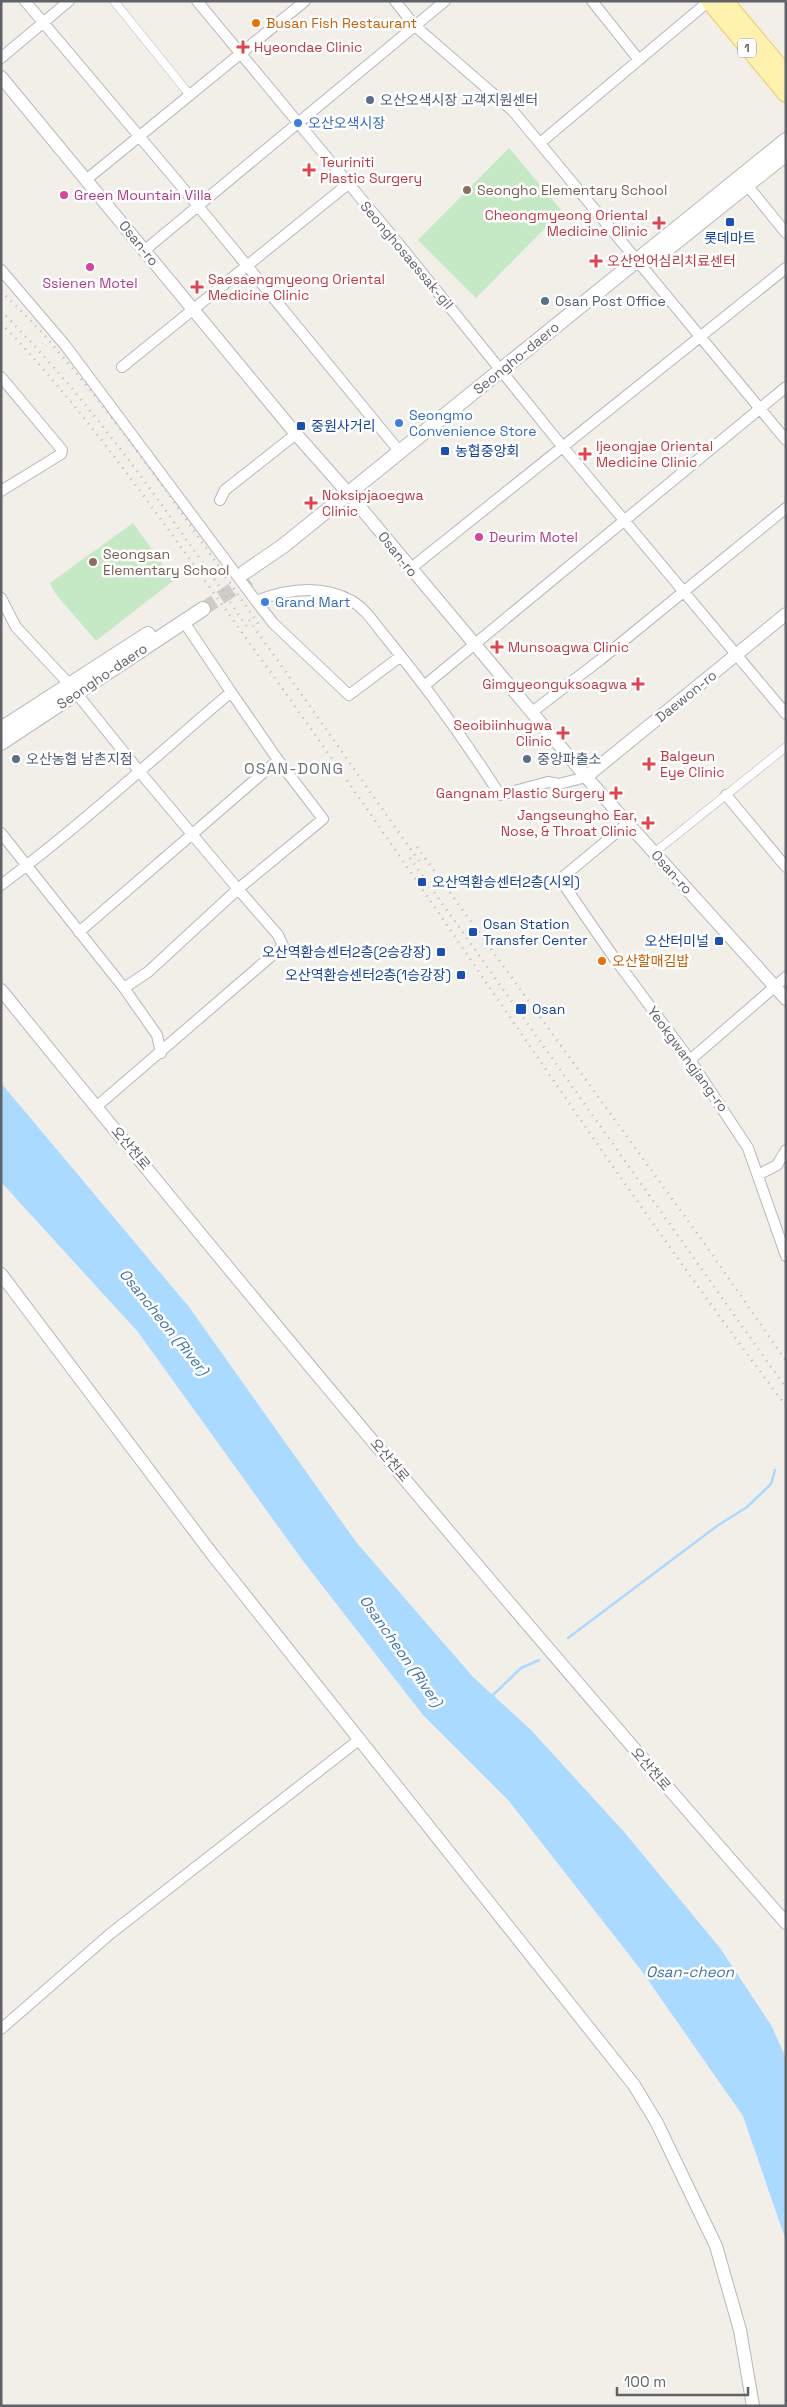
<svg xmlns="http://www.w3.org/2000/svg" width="787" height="2407" font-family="'Space Grotesk','Noto Sans KR',sans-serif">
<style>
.green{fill:#c5e8c5}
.water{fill:#aadaff}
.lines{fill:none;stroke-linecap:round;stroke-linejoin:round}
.stream{stroke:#aadaff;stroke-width:2.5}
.secondary-tunnel{stroke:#ccccc8;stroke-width:14;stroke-dasharray:14 7;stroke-linecap:butt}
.pedestrian-casing{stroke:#b5b8bc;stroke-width:9}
.minor-casing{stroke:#b5b8bc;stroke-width:12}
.tertiary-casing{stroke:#b5b8bc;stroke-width:14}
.secondary-casing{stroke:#b6babf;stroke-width:16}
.primary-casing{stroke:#f2c960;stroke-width:18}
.pedestrian{stroke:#fff;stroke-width:8}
.minor{stroke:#fff;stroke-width:10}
.tertiary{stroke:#fff;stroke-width:12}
.secondary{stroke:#fff;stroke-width:14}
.primary{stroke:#fff2af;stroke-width:16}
.rail{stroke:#b6b7b8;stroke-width:2.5;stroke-dasharray:1 6;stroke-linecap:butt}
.food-dot{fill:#e8710a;stroke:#fff;stroke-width:2}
.health-dot{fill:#e0444e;stroke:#fff;stroke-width:2}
.service-dot{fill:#5c6f8a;stroke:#fff;stroke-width:2}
.shop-dot{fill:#3f7fe0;stroke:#fff;stroke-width:2}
.education-dot{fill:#8d6e63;stroke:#fff;stroke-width:2}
.hotel-dot{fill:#d1479c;stroke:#fff;stroke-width:2}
.transit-dot{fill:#1a4fb4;stroke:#fff;stroke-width:2}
.labels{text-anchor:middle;stroke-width:5;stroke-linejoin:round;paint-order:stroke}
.shield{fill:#fff;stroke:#8f9295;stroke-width:1}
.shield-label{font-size:12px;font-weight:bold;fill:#5f6368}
.food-label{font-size:14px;fill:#c56008;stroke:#fff;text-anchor:start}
.health-label{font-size:14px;fill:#be3a42;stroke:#fff;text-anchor:start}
.service-label{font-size:14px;fill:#4e5e75;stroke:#fff;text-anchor:start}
.shop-label{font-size:14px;fill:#366cbe;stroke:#fff;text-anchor:start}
.education-label{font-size:14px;fill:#785e54;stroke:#fff;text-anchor:start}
.hotel-label{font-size:14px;fill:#b23c85;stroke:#fff;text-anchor:start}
.transit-label{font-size:14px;fill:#164399;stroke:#fff;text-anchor:start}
.street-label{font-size:14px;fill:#5f6368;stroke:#fff}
.water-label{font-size:15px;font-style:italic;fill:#4174aa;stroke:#fff}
.quarter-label{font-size:16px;letter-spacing:1px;fill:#70757a;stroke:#fff}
</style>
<rect width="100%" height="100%" fill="#f1efe8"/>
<path class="green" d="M509,148L562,211L476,298L418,240Z
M133,523L174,580L96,641L55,593L50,583Z"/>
<path class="water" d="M1,1083L189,1307L356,1542L473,1677L531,1730L625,1833L720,1948L771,2025L786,2058V2241L743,2116L641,1970L509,1801L423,1715L303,1561L138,1332L1,1182Z"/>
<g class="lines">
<path class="stream" d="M568,1638L717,1526L747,1507L771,1484L775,1470
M491,1697L521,1668L539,1660"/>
<path class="secondary-tunnel" d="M203,609L249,579"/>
<defs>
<path id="pedestrian" d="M114,1L189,94
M655,852L786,747"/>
<path id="minor" d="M25,1L198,206L400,452
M197,1L398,243L562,446L786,714
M395,1L415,26L513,111L786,440
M592,1L639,60
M1,58L69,1
M540,143L709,1
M87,179L305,1
M747,185L786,233
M145,250L445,1
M1,270L65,345L256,601C287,589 321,584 352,601C367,610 377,627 388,640C429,690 466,742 500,795L548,782L559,784L586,777
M122,367L348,184
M1,377L62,450L61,454L1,491
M220,500L225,490L296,434
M410,569L786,268
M1,598L16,627L69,684L139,771L238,889L323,819L278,760L231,692C155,757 81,825 1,885
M256,601L273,623L349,695L401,656
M184,622L231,692
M424,686L786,387
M532,712L600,660L786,508
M726,795L786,867
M628,823L564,876L566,888L615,959L690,1060L748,1148L786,1256
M1,833L124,988L157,1035L161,1053
M79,932L278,760
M690,1060L786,977
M96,1107L283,946L278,935L238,889L148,972L124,988
M758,1175L777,1165L786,1150
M1,2029L110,1934L360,1739"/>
<path id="tertiary" d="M1,77L296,434L348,493
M354,500L586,777L786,999
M586,777L786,614
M1,990C257,1306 518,1618 786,1923
M1,1274L212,1554L634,2085L657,2123L716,2246L740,2330L753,2406"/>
<path id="secondary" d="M656,258L786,154
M245,572L283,546L786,140
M1,729L148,634
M1,743L203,609"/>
<path id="primary" d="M709,1L786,94
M725,1L786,74"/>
</defs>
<use href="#pedestrian" class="pedestrian-casing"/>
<use href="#minor" class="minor-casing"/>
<use href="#tertiary" class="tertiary-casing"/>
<use href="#secondary" class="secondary-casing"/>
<use href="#primary" class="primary-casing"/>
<use href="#pedestrian" class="pedestrian"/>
<use href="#minor" class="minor"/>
<use href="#tertiary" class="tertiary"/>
<use href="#secondary" class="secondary"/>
<use href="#primary" class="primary"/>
<path class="rail" d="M1,291C18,308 36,325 51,343C127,431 193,529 259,625
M1,311C97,407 173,520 250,631
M1,323C97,423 175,540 256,652C436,901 601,1161 786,1406
M249,620L419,861
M417,847L707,1247L786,1361
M410,858L786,1388"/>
</g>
<g class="food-dot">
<circle cx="256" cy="23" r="5"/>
<circle cx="602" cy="961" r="5"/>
</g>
<g class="health-dot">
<path d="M240.5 39.5h5v5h5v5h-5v5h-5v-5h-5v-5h5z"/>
<path d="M306.5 162.5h5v5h5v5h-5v5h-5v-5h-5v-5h5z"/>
<path d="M656.5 215.5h5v5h5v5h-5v5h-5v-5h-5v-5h5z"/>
<path d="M593.5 253.5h5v5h5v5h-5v5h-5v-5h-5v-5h5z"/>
<path d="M194.5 279.5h5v5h5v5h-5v5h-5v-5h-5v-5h5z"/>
<path d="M582.5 446.5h5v5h5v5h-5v5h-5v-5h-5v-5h5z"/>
<path d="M308.5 495.5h5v5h5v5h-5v5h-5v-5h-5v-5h5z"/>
<path d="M494.5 639.5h5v5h5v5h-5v5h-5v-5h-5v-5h5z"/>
<path d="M635.5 676.5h5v5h5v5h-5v5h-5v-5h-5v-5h5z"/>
<path d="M560.5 725.5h5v5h5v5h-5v5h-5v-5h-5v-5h5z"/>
<path d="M646.5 756.5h5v5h5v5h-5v5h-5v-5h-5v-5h5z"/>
<path d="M613.5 785.5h5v5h5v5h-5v5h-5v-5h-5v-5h5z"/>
<path d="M645.5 815.5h5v5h5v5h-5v5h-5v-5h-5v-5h5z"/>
</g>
<g class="service-dot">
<circle cx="370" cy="100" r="5"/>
<circle cx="545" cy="301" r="5"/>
<circle cx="16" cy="759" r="5"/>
<circle cx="527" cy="759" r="5"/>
</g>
<g class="shop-dot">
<circle cx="298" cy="123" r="5"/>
<circle cx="399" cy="423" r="5"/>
<circle cx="265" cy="602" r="5"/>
</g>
<g class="education-dot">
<circle cx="467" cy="190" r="5"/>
<circle cx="93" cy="562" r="5"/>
</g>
<g class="hotel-dot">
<circle cx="64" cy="195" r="5"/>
<circle cx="90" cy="267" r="5"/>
<circle cx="479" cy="537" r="5"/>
</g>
<g class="transit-dot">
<rect x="725" y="217" width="10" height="10" rx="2.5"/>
<rect x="296" y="421" width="10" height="10" rx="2.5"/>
<rect x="440" y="446" width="10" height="10" rx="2.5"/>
<rect x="417" y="877" width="10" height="10" rx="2.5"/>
<rect x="468" y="927" width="10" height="10" rx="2.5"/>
<rect x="714" y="936" width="10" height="10" rx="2.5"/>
<rect x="436" y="947" width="10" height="10" rx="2.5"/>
<rect x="456" y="970" width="10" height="10" rx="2.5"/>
<rect x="515" y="1003" width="12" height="12" rx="2.5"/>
</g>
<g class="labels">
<rect class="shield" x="738" y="38.5" width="18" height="19" rx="4"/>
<g class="shield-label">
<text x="747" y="52">1</text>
</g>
<g class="food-label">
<text x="266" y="28">Busan Fish Restaurant</text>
<text x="612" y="966">오산할매김밥</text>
</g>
<g class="health-label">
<text x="254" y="52">Hyeondae Clinic</text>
<text x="320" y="167">Teuriniti<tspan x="320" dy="16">Plastic Surgery</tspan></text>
<text x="648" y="220" text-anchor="end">Cheongmyeong Oriental<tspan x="648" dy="16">Medicine Clinic</tspan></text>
<text x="607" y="266">오산언어심리치료센터</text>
<text x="208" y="284">Saesaengmyeong Oriental<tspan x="208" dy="16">Medicine Clinic</tspan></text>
<text x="596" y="451">Ijeongjae Oriental<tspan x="596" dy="16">Medicine Clinic</tspan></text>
<text x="322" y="500">Noksipjaoegwa<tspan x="322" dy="16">Clinic</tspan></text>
<text x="508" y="652">Munsoagwa Clinic</text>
<text x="627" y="689" text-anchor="end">Gimgyeonguksoagwa</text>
<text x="552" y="730" text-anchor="end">Seoibiinhugwa<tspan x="552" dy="16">Clinic</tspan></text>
<text x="660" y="761">Balgeun<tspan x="660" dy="16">Eye Clinic</tspan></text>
<text x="605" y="798" text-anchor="end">Gangnam Plastic Surgery</text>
<text x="637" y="820" text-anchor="end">Jangseungho Ear,<tspan x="637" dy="16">Nose, &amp; Throat Clinic</tspan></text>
</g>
<g class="service-label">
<text x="380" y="105">오산오색시장 고객지원센터</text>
<text x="555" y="306">Osan Post Office</text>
<text x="26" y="764">오산농협 남촌지점</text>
<text x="537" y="764">중앙파출소</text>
</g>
<g class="shop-label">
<text x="308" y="128">오산오색시장</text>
<text x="409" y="420">Seongmo<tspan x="409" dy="16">Convenience Store</tspan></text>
<text x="275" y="607">Grand Mart</text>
</g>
<g class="education-label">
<text x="477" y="195">Seongho Elementary School</text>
<text x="103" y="559">Seongsan<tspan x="103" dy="16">Elementary School</tspan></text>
</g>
<g class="hotel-label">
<text x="74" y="200">Green Mountain Villa</text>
<text x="90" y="288" text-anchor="middle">Ssienen Motel</text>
<text x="489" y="542">Deurim Motel</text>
</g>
<g class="transit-label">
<text x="730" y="243" text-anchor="middle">롯데마트</text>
<text x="311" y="431">중원사거리</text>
<text x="455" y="456">농협중앙회</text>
<text x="432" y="887">오산역환승센터2층(시외)</text>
<text x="483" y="929">Osan Station<tspan x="483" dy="16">Transfer Center</tspan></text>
<text x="709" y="946" text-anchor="end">오산터미널</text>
<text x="431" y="957" text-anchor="end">오산역환승센터2층(2승강장)</text>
<text x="451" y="980" text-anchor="end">오산역환승센터2층(1승강장)</text>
<text x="532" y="1014">Osan</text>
</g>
<g class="street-label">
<text transform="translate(139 243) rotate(51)" y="5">Osan-ro</text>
<text transform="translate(407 255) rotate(50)" y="5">Seonghosaessak-gil</text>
<text transform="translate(516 358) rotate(-39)" y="5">Seongho-daero</text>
<text transform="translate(398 554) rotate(51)" y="5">Osan-ro</text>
<text transform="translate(102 676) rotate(-34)" y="5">Seongho-daero</text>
<text transform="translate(686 696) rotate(-39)" y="5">Daewon-ro</text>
<text transform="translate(672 872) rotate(48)" y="5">Osan-ro</text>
<text transform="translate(688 1059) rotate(54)" y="5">Yeokgwangjang-ro</text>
<text transform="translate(131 1148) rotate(50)" y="5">오산천로</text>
<text transform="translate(390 1460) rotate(50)" y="5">오산천로</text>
<text transform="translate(651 1769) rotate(49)" y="5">오산천로</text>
</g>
<g class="water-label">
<text transform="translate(164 1322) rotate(51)" y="5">Osancheon (River)</text>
<text transform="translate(401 1651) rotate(55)" y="5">Osancheon (River)</text>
<text x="690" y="1977">Osan-cheon</text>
</g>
<g class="quarter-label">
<text x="294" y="774">OSAN-DONG</text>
</g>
</g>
<rect width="787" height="2407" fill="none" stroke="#5f6368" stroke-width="5"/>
<path d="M617 2387v8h131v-8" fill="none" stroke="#5f6368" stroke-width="2.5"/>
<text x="624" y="2387" font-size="15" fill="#5f6368" stroke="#ffffff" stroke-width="4" paint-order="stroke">100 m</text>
</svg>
